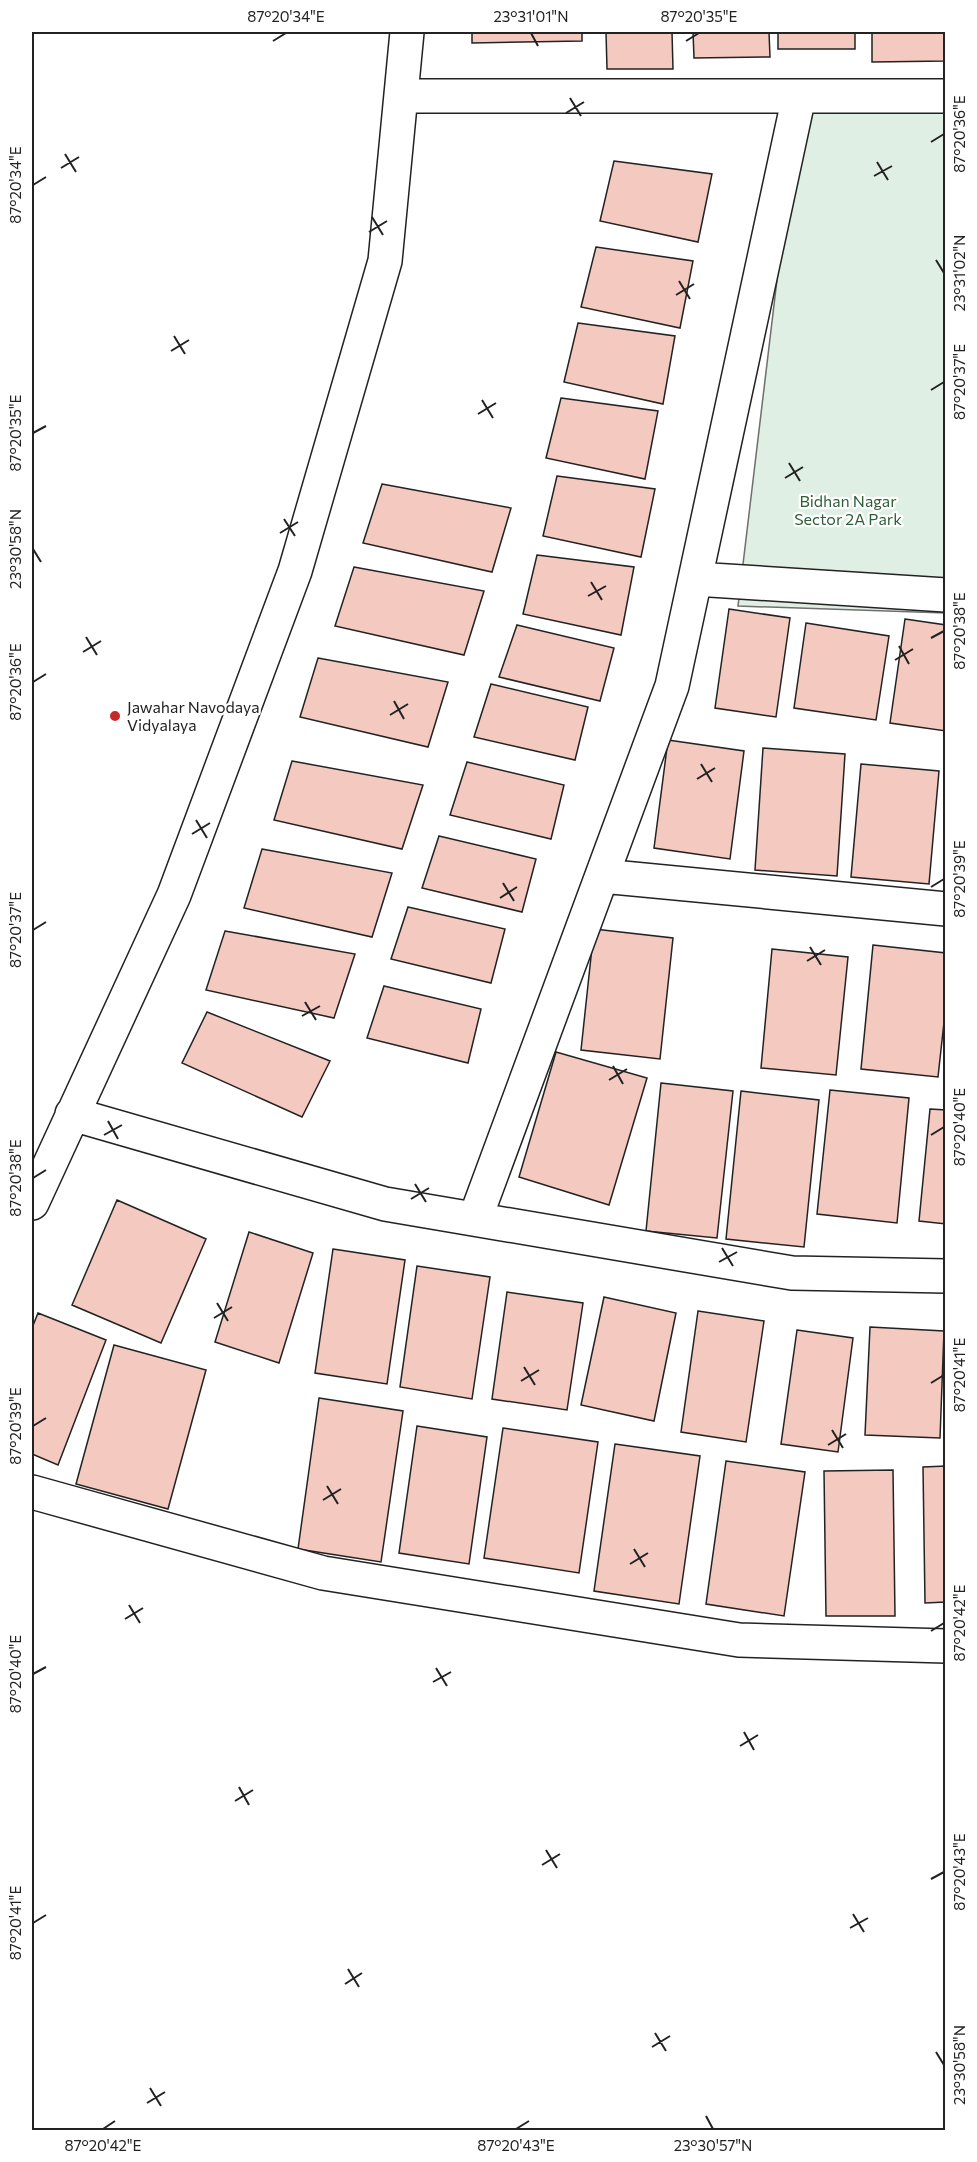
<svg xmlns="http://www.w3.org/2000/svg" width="977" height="2162" font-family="Commissioner,sans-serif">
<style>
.green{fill:#e0efe3;stroke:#6f6f6f;stroke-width:1.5}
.building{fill:#f3c9c0;stroke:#222;stroke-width:1.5}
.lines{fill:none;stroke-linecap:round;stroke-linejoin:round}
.minor-casing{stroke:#222;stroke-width:36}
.minor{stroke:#fff;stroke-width:33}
.ticks{fill:none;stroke:#222;stroke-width:2}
.poi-dot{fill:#c62828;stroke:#fff;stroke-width:2}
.labels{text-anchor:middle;stroke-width:4.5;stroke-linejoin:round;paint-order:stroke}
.park-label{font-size:16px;fill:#2f5e38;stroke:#fff}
.poi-label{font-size:16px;fill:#222;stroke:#fff;text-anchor:start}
.neatline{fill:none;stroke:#222;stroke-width:2}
.ticks-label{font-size:15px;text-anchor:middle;fill:#222}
</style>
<rect width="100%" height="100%" fill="#fff"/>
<path class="green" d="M799,96L945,111V613L738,606Z"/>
<path class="building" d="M472,32H582V41L472,43Z
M606,32H672L673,69H607Z
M693,32H769L770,57L694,58Z
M778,32H855V49H778Z
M872,32H946V61L872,62Z
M614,161L712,174L698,242L600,221Z
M596,247L693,261L680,328L581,307Z
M578,323L675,336L663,404L564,382Z
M561,398L658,411L645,479L546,458Z
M557,476L655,489L641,557L543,536Z
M382,484L511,508L492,572L363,543Z
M537,555L634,567L621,635L523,614Z
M354,567L484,591L464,655L335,626Z
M729,609L790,618L776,717L715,708Z
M905,619L946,625V731L890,723Z
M806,623L889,636L876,720L794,708Z
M517,625L614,648L600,701L499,677Z
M318,658L448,682L428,747L300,717Z
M491,684L588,707L575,760L474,737Z
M668,740L744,751L730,859L654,848Z
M763,748L845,754L837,876L755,870Z
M292,761L423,785L402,849L274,820Z
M467,762L564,785L551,839L450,815Z
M861,764L939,771L929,884L851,877Z
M439,836L536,859L522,912L422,888Z
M262,849L392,873L372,937L244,908Z
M408,907L505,929L491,983L391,959Z
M594,929L673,938L660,1059L581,1050Z
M225,931L355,954L334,1018L206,990Z
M873,945L946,953V1004L938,1077L861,1069Z
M772,949L848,957L836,1075L761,1068Z
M384,986L481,1009L468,1063L367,1038Z
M207,1012L330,1061L302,1117L182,1063Z
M556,1052L647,1078L609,1205L519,1177Z
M661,1083L733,1091L717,1238L646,1231Z
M830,1090L909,1098L897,1223L817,1214Z
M741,1091L819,1100L804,1247L726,1239Z
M930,1109L946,1110V1224L919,1221Z
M117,1200L206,1239L161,1343L72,1305Z
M249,1232L313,1253L279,1363L215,1342Z
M333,1249L405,1260L387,1384L315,1373Z
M417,1266L490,1277L472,1399L400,1387Z
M507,1292L583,1303L567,1410L492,1399Z
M604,1297L676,1313L654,1421L581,1405Z
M698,1311L764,1321L746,1442L681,1432Z
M38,1313L106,1340L58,1465L32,1454V1328Z
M870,1327L944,1331L940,1438L865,1435Z
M797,1330L853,1338L838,1452L781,1444Z
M114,1345L206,1370L168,1509L76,1484Z
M319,1398L403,1411L381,1562L298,1549Z
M417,1426L487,1437L469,1564L399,1553Z
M503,1428L598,1442L579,1573L484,1558Z
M615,1444L700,1456L679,1604L594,1591Z
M726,1461L805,1472L784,1616L706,1604Z
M946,1466V1602L925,1603L923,1467Z
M893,1470L895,1616H826L824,1471Z"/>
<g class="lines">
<defs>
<path id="minor" d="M401,96H946
M695,579L946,595
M602,876L946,909
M72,1114L385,1204L792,1273L946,1276
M32,1203L174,895L295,571L385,261L407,32
M475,1219L672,686L799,96
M32,1492L323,1573L739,1640L946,1646"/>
</defs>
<use href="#minor" class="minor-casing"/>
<use href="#minor" class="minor"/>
</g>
<path class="ticks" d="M531,33L538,46M273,41L286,33M686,41L699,33M570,98L581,116M566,113L584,102M931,142L944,134M65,154L76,172M877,162L888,180M61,168L79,157M874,176L892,166M33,185L46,177M372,217L383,235M369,232L387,221M936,260L944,273M679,281L690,299M676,295L694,284M174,336L185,354M171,351L189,340M931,390L944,382M482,400L493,418M478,414L496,403M33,433L46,426M789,463L800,481M785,478L803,467M284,519L295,536M280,533L298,522M33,549L41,562M591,582L602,600M588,596L606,586M86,637L97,655M931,638L944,631M899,646L909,664M83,652L101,641M895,660L913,649M33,682L46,674M394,701L404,719M390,715L408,704M701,764L712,782M697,779L715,768M196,820L207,838M192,834L210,823M503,883L514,901M931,887L944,879M500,898L517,887M33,930L46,922M810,947L821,965M807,961L825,950M305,1002L316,1020M302,1016L320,1006M613,1066L623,1084M609,1080L627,1069M108,1121L118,1139M104,1135L122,1125M931,1135L944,1127M33,1178L46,1170M415,1184L426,1202M411,1199L429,1188M722,1248L733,1266M719,1262L737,1252M217,1303L228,1321M214,1318L232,1307M524,1367L535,1385M521,1381L539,1370M931,1383L944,1375M33,1426L46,1418M832,1430L843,1448M828,1445L846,1434M327,1486L338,1504M323,1500L341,1489M634,1549L645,1567M630,1564L648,1553M129,1605L140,1623M125,1619L143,1608M931,1631L944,1623M436,1668L447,1686M33,1674L46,1667M433,1682L451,1672M744,1732L754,1750M740,1746L758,1735M239,1787L249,1805M235,1801L253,1790M546,1850L557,1868M542,1865L560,1854M931,1879L944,1872M853,1914L864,1932M33,1923L46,1915M850,1928L868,1918M348,1969L359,1987M345,1984L362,1973M655,2033L666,2051M652,2047L670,2036M936,2052L944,2065M150,2088L161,2106M147,2103L165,2092M706,2116L713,2129M103,2129L115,2121M516,2129L529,2121"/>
<circle class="poi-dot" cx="115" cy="716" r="6"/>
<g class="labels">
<g class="park-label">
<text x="848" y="507">Bidhan Nagar<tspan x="848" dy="18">Sector 2A Park</tspan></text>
</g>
<g class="poi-label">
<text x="127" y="713">Jawahar Navodaya<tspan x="127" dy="18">Vidyalaya</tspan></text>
</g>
</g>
<rect width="977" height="2162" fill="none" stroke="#ffffff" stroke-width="66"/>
<rect x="33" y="33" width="911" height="2096" class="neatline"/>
<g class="ticks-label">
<text x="286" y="22">87°20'34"E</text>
<text x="531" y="22">23°31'01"N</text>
<text x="699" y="22">87°20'35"E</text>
<text transform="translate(960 134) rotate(-90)" y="5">87°20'36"E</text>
<text transform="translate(16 185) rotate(-90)" y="5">87°20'34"E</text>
<text transform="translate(960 273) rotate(-90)" y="5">23°31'02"N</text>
<text transform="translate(960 382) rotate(-90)" y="5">87°20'37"E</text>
<text transform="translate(16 433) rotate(-90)" y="5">87°20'35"E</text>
<text transform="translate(16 549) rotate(-90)" y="5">23°30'58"N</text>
<text transform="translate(960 631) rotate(-90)" y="5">87°20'38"E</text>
<text transform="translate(16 682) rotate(-90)" y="5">87°20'36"E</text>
<text transform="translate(960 879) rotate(-90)" y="5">87°20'39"E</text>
<text transform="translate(16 930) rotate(-90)" y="5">87°20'37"E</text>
<text transform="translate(960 1127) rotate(-90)" y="5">87°20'40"E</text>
<text transform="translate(16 1178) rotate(-90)" y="5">87°20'38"E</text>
<text transform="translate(960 1375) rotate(-90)" y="5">87°20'41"E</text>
<text transform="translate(16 1426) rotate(-90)" y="5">87°20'39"E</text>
<text transform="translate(960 1623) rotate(-90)" y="5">87°20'42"E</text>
<text transform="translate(16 1674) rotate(-90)" y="5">87°20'40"E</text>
<text transform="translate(960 1872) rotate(-90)" y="5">87°20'43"E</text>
<text transform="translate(16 1923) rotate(-90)" y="5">87°20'41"E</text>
<text transform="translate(960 2065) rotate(-90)" y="5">23°30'58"N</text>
<text x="103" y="2151">87°20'42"E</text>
<text x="516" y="2151">87°20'43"E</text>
<text x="713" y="2151">23°30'57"N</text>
</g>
</svg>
